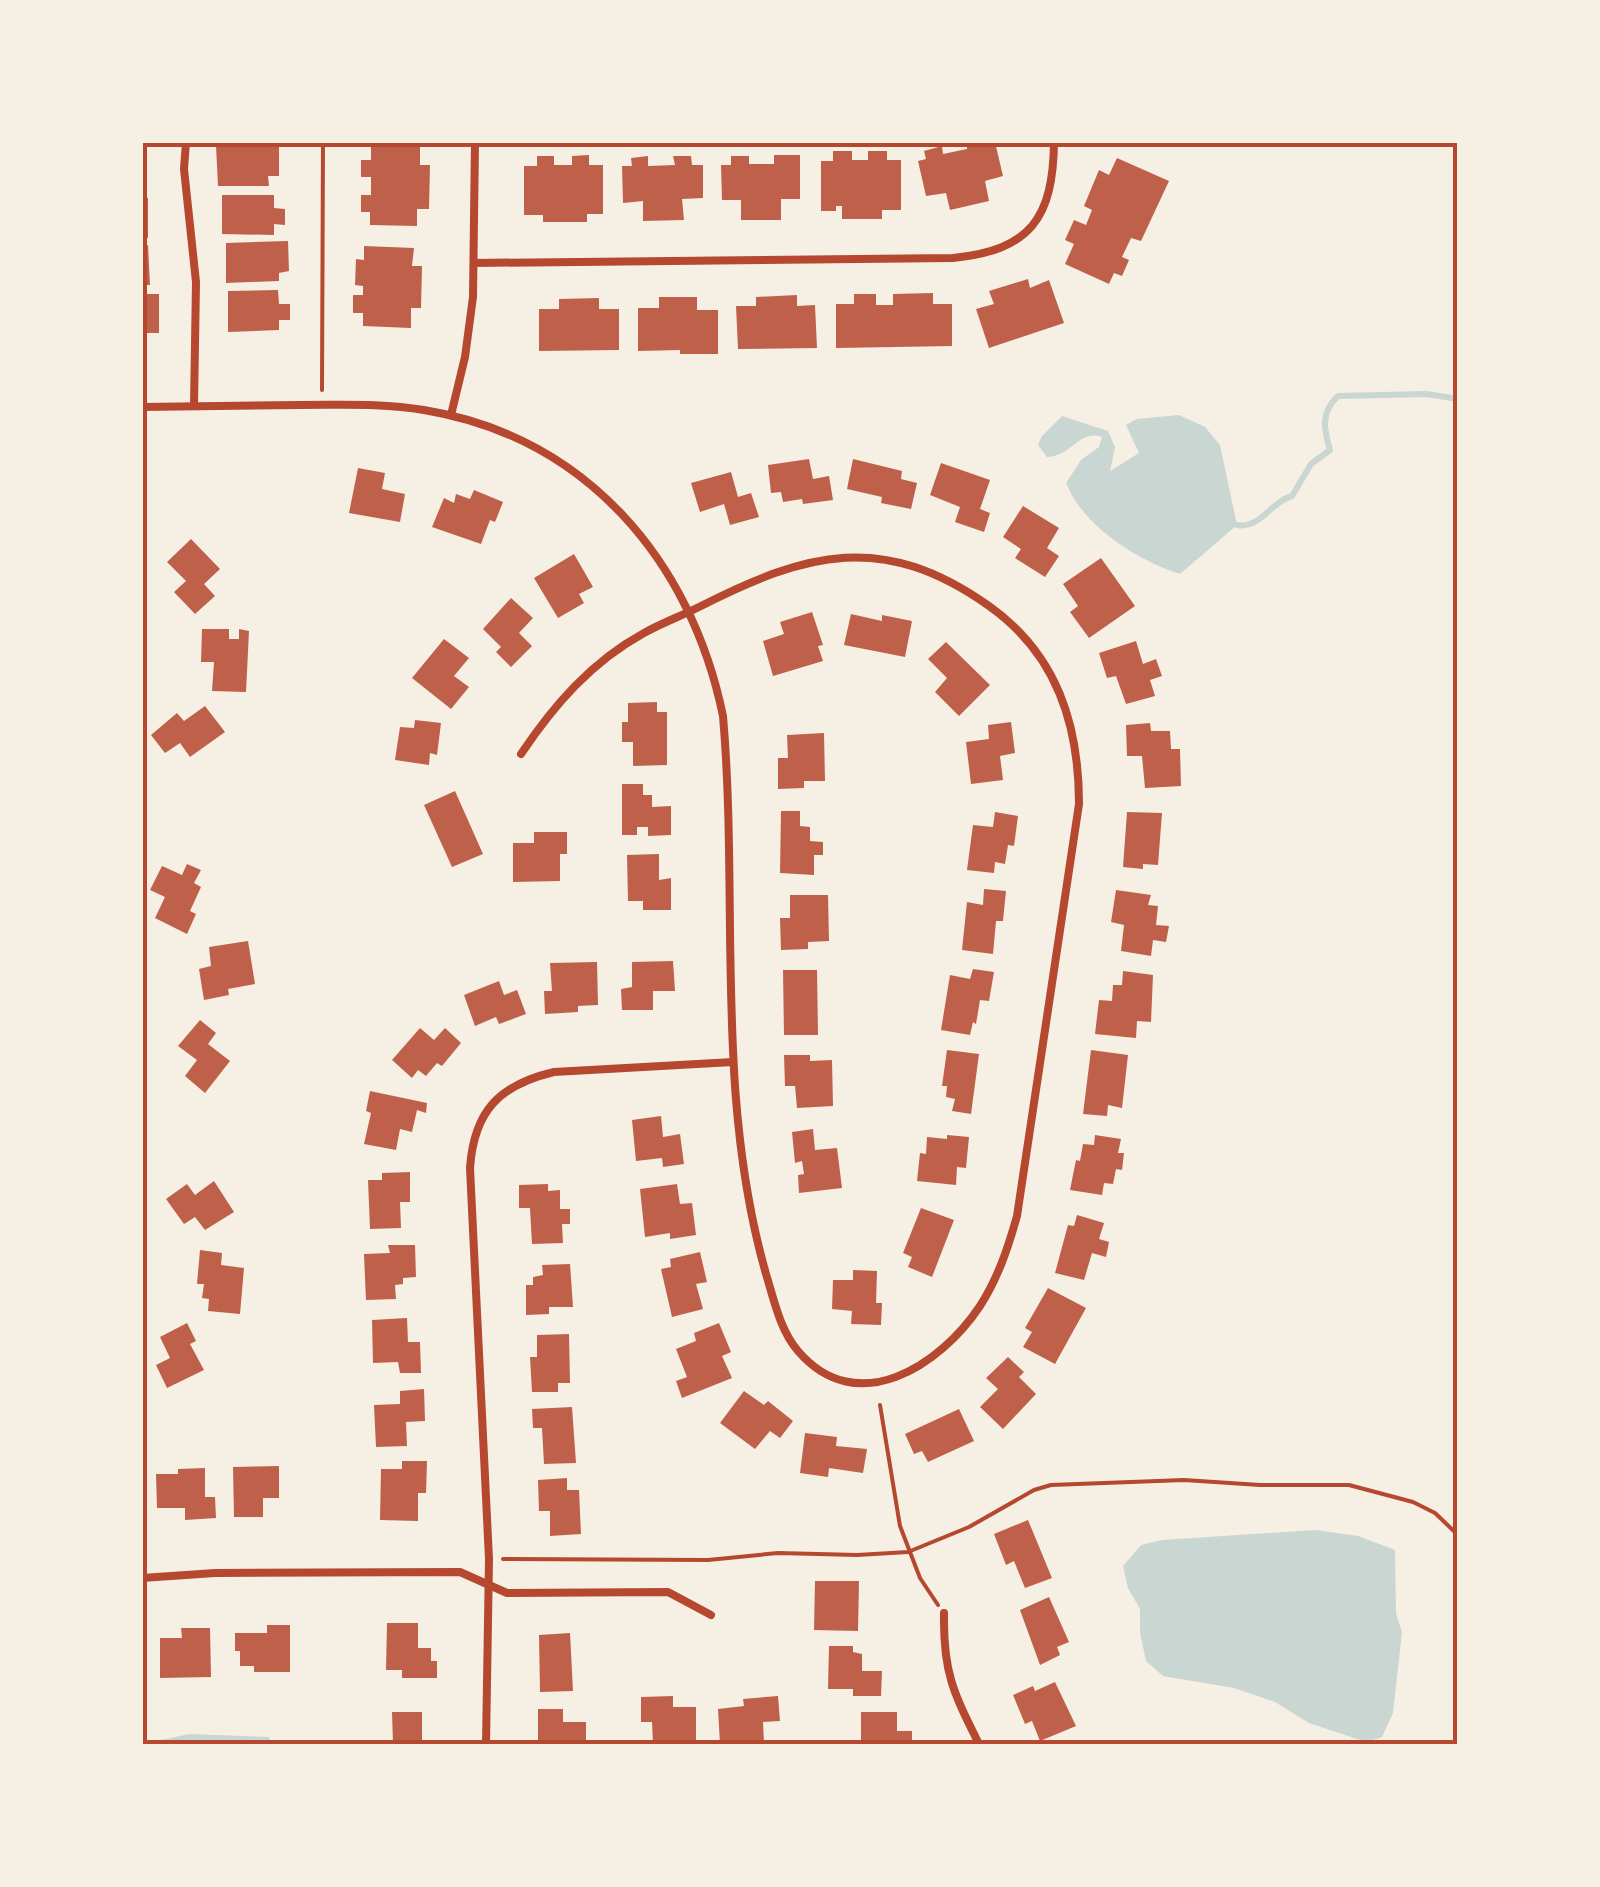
<svg xmlns="http://www.w3.org/2000/svg" width="1600" height="1887" font-family="'Space Grotesk',sans-serif">
<style>
.water{fill:#c9d6d2}
.lines{fill:none;stroke-linecap:round;stroke-linejoin:round}
.stream{stroke:#c9d6d2;stroke-width:6}
.building{fill:#bf614a}
.path{stroke:#b5482f;stroke-width:4}
.minor{stroke:#b5482f;stroke-width:8}
.neatline{fill:none;stroke:#b5482f;stroke-width:4}
</style>
<rect width="100%" height="100%" fill="#f6efe4"/>
<path class="water" d="M1179,415L1205,427L1220,445L1237,525L1180,574C1137,560 1084,527 1066,483L1081,460L1099,447L1102,437C1079,429 1071,457 1047,457L1038,445L1042,436L1062,416L1108,431L1115,447L1110,471L1139,453L1126,425L1137,419Z
M1316,1530L1358,1536L1395,1550L1396,1613L1402,1632L1393,1713L1382,1737L1366,1742L1309,1723L1275,1702L1234,1688L1163,1676L1146,1661L1140,1633V1609L1128,1588L1123,1566L1141,1545L1162,1540Z
M189,1734L268,1737L275,1744H143Z"/>
<g class="lines">
<path class="stream" d="M1237,525C1261,529 1270,502 1292,496L1311,464L1330,450C1324,429 1320,413 1338,396L1427,394L1458,399"/>
</g>
<path class="building" d="M967,142H995L1003,176L985,181L989,201L950,210L946,193L926,196L918,161L926,159L924,151L942,146L943,154L967,149Z
M142,143H146L147,187H142Z
M279,145V176H268L269,186H218L216,146Z
M371,146L420,147V165H430L429,209H417V226L370,225V212H361V195H371V177H361V160H371Z
M833,151H852V160H868V151H887V160H901V210H882V219H842V206H836V211H821V161H833Z
M589,155V165H603V214H587V222H543V215H524V166H537V156H554V165H572V156Z
M774,155H800V199H781V220H741V200H722L721,165H731V156H749V164H774Z
M648,156V166L675,165L673,156H691L692,165H703V198L682,199L684,220L643,221V201L623,203L622,166H632L631,158Z
M1117,158L1169,181L1141,241L1131,238L1122,257L1129,260L1122,276L1114,273L1109,284L1065,264L1074,244L1065,240L1074,220L1086,225L1092,210L1084,206L1099,170L1109,175Z
M222,195H274V208L285,209V225L274,224V235L222,234Z
M142,197L148,198V238L142,237Z
M288,241L289,271L279,273V281L226,283V243Z
M142,245H148L150,285H142Z
M364,246L414,248L412,266H422L421,308H411V328L363,326V313H353V295H363V286L355,285L356,259L364,260Z
M1028,279L1030,288L1049,280L1064,323L989,348L976,309L994,304L989,291Z
M278,290L279,304H290V320H279V330L228,332V291Z
M933,293V304H952V346L836,348V304H854V294H876V305H893V294Z
M142,294H159V333H142Z
M797,295V306L815,305L817,348L738,349L736,306H756V297Z
M659,297H697V310H718V354H680V350L638,351V308H659Z
M599,298V309H619V350L539,351V309H559V299Z
M809,459L813,479L829,476L833,500L803,504L802,499L783,502L781,492L771,493L768,465Z
M853,459L902,471L901,479L917,483L911,509L881,503L882,497L847,489Z
M941,463L990,480L980,509L990,513L984,532L955,522L960,507L930,495Z
M358,468L385,473L382,489L405,494L400,522L349,513Z
M731,472L738,497L751,493L759,517L730,525L724,504L700,512L691,483Z
M474,490L503,502L495,522L490,520L481,544L432,527L444,498L454,503L456,494L470,499Z
M1023,506L1059,528L1047,548L1059,556L1045,577L1015,558L1021,549L1003,537Z
M191,539L220,569L204,584L215,596L195,614L174,592L186,581L167,562Z
M574,554L593,587L579,594L584,603L558,618L534,578Z
M1101,558L1135,606L1089,638L1070,612L1078,606L1063,584Z
M511,598L533,618L519,633L532,646L511,667L496,652L501,647L483,629Z
M812,612L823,645L818,646L823,661L773,676L763,641L784,634L780,622Z
M851,614L882,621V615L912,621L905,657L844,645Z
M202,629H229V639H239V629L249,631L246,692L212,691L214,662H201Z
M444,639L469,658L454,676L469,687L451,709L412,678Z
M1136,641L1143,664L1156,659L1162,676L1150,680L1155,696L1126,704L1116,676L1107,678L1099,653Z
M946,642L990,685L959,716L935,692L947,678L928,659Z
M657,702V712H667V765L633,766V742H622V722H628V703Z
M205,706L225,732L190,757L180,743L165,753L151,735L177,713L184,721Z
M415,720L441,723L437,755L430,753L429,765L395,760L400,727L414,728Z
M1011,722L1015,753L1000,756L1003,780L971,784L966,742L989,739L988,725Z
M1150,723L1151,731H1170L1171,749H1180L1181,786L1145,788L1142,756H1127L1126,725Z
M824,733L825,781H804V788L778,789V758H788L787,735Z
M622,784H643V795H652V807L671,806V835L648,836V827H637V835H622Z
M455,791L483,854L452,867L424,805Z
M781,811H800V826L810,827V841L823,842V855H814V875L780,873Z
M995,812L1018,816L1014,846L1008,845L1005,864L995,862L994,873L967,870L973,825L993,827Z
M1127,812L1162,813L1158,865L1143,864V869L1123,867Z
M534,832H567V854H560V881L513,882V843H534Z
M659,854V880L671,878V910H643V901H628L627,855Z
M187,864L201,870L194,883L201,887L190,911L196,914L187,934L155,918L165,897L150,890L162,866L182,875Z
M984,889L1006,891L1003,921H996L993,954L962,950L967,902L983,905Z
M1116,890L1151,895L1148,905L1158,906L1156,925L1169,926L1166,942L1153,940L1151,956L1121,951L1124,925L1111,922Z
M790,895H828L829,941L808,942V949L781,950L780,918H790Z
M248,941L255,984L228,989L229,995L204,1000L199,969L211,966L209,947Z
M673,961L675,991H653V1010H622L621,989L632,987V962Z
M597,962L598,1005L578,1006V1012L545,1014L544,991H552L550,963Z
M973,969L994,972L989,1001L980,1000L976,1024L973,1022L970,1035L941,1030L950,975L970,979Z
M783,970H817L818,1035H784Z
M1123,971L1153,975L1151,1022L1137,1021L1136,1038L1095,1034L1099,1000L1112,1001L1113,985H1122Z
M499,981L504,995L517,990L526,1014L499,1024L496,1017L475,1026L464,995Z
M200,1020L216,1033L208,1044L230,1061L205,1093L185,1076L197,1060L178,1046Z
M420,1028L434,1040L445,1028L461,1043L442,1066L437,1063L426,1076L418,1070L412,1078L392,1060Z
M947,1050L979,1054L971,1114L952,1111L955,1099L946,1097L947,1086H942Z
M1091,1050L1128,1055L1122,1108L1108,1105L1107,1116L1083,1114Z
M784,1055H810V1061L832,1060L833,1106L797,1108L795,1086H785Z
M370,1091L427,1103L426,1113L417,1110L412,1132L400,1129L396,1150L364,1144L371,1113L366,1111Z
M661,1116L663,1137L680,1134L684,1164L663,1167L662,1158L636,1161L632,1120Z
M813,1129L815,1150L837,1148L842,1188L799,1193L798,1175L804,1174L802,1161L795,1163L792,1132Z
M947,1135L969,1137L966,1168L957,1167L956,1185L917,1181L920,1153L926,1154L927,1137L947,1139Z
M1095,1135L1121,1139L1118,1153H1124L1122,1170L1116,1169L1113,1184L1104,1183L1102,1195L1070,1190L1076,1160L1080,1161L1083,1144L1094,1145Z
M410,1172V1202H400L401,1228L370,1229L368,1180H382V1173Z
M214,1181L234,1212L205,1230L195,1217L184,1224L166,1199L187,1184L195,1195Z
M548,1184V1191L560,1190V1209H570V1224H562L563,1243L532,1244L530,1208H519V1185Z
M677,1184L680,1204L692,1203L696,1235L670,1239V1233L645,1237L640,1189Z
M921,1208L954,1220L932,1277L908,1267L912,1257L903,1253Z
M1077,1215L1104,1223L1099,1239L1109,1242L1106,1257L1092,1253L1084,1280L1055,1273L1068,1225L1074,1226Z
M388,1245H415L416,1277L403,1278V1284L395,1285L396,1299L366,1300L364,1254L390,1253Z
M200,1250L222,1253L221,1265L244,1268L240,1314L208,1311L209,1299L202,1298L204,1284H197Z
M700,1252L707,1282L696,1284L703,1309L672,1317L661,1269L671,1267L670,1259Z
M570,1264L573,1307H549V1314L526,1315V1285H533V1277L543,1275L542,1265Z
M853,1270L877,1271L876,1303H882L881,1325L851,1324L852,1311L832,1309L833,1280H853Z
M1048,1288L1086,1308L1055,1364L1023,1347L1032,1332L1025,1328Z
M407,1318L408,1342H420L421,1373H400L398,1362L373,1363L372,1320Z
M187,1323L196,1341L190,1344L204,1370L167,1388L156,1365L170,1358L160,1337Z
M719,1323L731,1352L722,1356L732,1378L682,1398L676,1381L687,1377L676,1349L696,1341L694,1333Z
M569,1334L570,1383H558V1392H532L530,1357H537V1335Z
M1008,1357L1024,1372L1019,1377L1036,1394L1003,1429L980,1407L998,1389L986,1378Z
M424,1389L425,1421L406,1422L407,1446L376,1447L374,1405L400,1404V1391Z
M744,1391L764,1405L768,1401L793,1421L780,1438L770,1431L755,1449L720,1423Z
M572,1407L576,1463L544,1464L542,1428H533L532,1409Z
M959,1409L974,1441L928,1462L922,1451L914,1454L905,1434Z
M805,1433L837,1437L836,1446L867,1449L863,1473L829,1468L828,1477L800,1473Z
M402,1461H427L426,1493H418V1521L380,1520L381,1469H402Z
M279,1466V1498H263V1517H234L233,1467Z
M205,1468V1497H215L216,1518L185,1520V1508H157L156,1474H178V1469Z
M567,1478V1490H579L581,1534L550,1536V1511H539L538,1480Z
M1028,1520L1052,1578L1025,1588L1014,1561L1006,1565L994,1534Z
M815,1581H859L858,1631L814,1630Z
M1049,1597L1069,1642L1057,1647L1060,1655L1040,1665L1020,1610Z
M387,1623H418V1648H431V1661H437V1678H402V1670H386Z
M267,1625H290V1672H254V1666H240V1651H235V1633H267Z
M181,1628H210L211,1677L160,1678V1638H182Z
M570,1633L573,1691L540,1692L539,1635Z
M829,1646H853V1652L862,1654V1671H882L881,1696H853V1689H828Z
M1055,1682L1076,1726L1040,1741L1032,1721L1025,1724L1013,1695L1033,1686L1035,1691Z
M673,1696V1707H696V1744H653L652,1722H641V1697Z
M778,1696L780,1721L763,1722L764,1742L720,1744L718,1709L744,1706L743,1699Z
M538,1709H563V1722H586V1744L538,1741Z
M392,1712H422V1744H393Z
M861,1712H897V1731H912V1744H861Z"/>
<g class="lines">
<path class="path" d="M322,390L323,142
M880,1405L900,1526L920,1578L938,1605
M503,1559L708,1560L778,1553L857,1555L908,1552L969,1527L1034,1490L1051,1485L1184,1480L1260,1485H1349L1413,1502L1435,1513L1458,1535"/>
<path class="minor" d="M186,142L184,169L196,282L194,406
M474,263L953,258C1031,250 1053,218 1054,142
M142,407C196,406 249,406 302,405C343,405 384,403 424,410C586,437 691,560 723,716C739,902 714,1093 766,1274C774,1300 780,1330 798,1351C857,1420 940,1366 980,1306C998,1278 1008,1248 1017,1216L1079,804C1079,725 1057,654 989,606C883,531 807,552 699,607C681,616 662,623 644,633C591,662 554,705 521,754
M451,415L465,357L473,297L475,142
M142,1578L215,1573L460,1572L507,1593L668,1592L711,1615
M944,1613C943,1672 953,1692 979,1744
M486,1744L489,1559L470,1168C474,1111 499,1085 554,1072L733,1062"/>
</g>
<rect width="1600" height="1887" fill="none" stroke="#f6efe4" stroke-width="290"/>
<rect x="145" y="145" width="1310" height="1597" class="neatline"/>
</svg>
